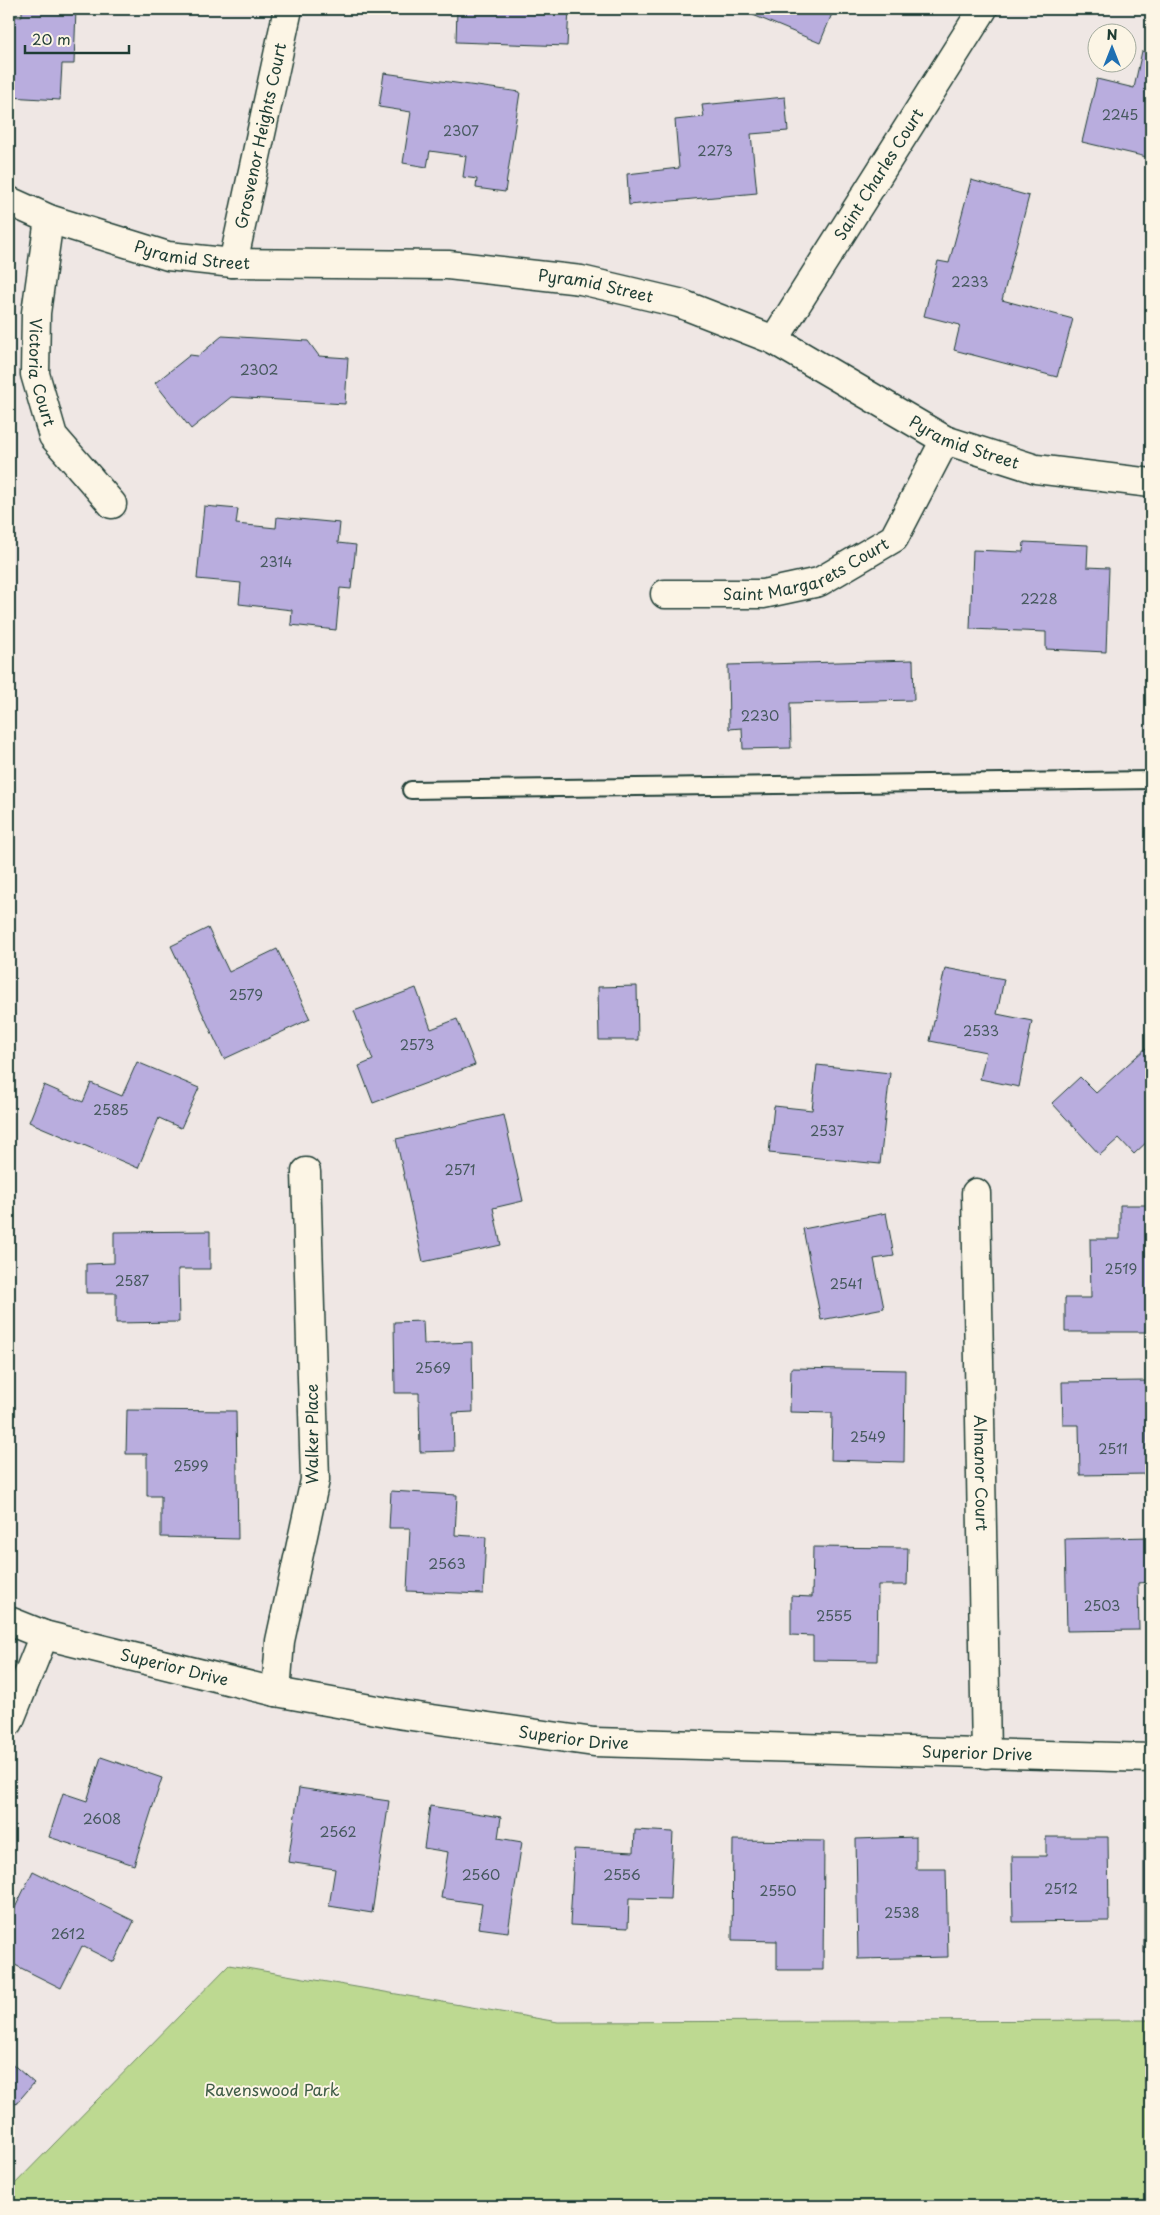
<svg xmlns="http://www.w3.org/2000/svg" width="1160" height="2215" font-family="'Playpen Sans',sans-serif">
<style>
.green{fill:#bdd991;stroke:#6e8b62}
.building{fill:#b9adde;stroke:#1f3d34}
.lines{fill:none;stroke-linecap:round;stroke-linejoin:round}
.lane-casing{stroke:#1f3d34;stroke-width:20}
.street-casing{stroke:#1f3d34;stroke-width:31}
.secondary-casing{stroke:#1f3d34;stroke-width:31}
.lane{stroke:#fcf5e5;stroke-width:16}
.street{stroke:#fcf5e5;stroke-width:28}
.secondary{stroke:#fcf5e5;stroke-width:28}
.labels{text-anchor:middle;stroke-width:4;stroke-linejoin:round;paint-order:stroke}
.number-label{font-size:14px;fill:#46595e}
.street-label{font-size:16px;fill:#1f3d34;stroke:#fcf5e5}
.park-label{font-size:16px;fill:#3f5c47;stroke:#fcf5e5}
</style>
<rect width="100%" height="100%" fill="#efe7e4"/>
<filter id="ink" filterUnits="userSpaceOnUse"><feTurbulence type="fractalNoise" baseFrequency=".02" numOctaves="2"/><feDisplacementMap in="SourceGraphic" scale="10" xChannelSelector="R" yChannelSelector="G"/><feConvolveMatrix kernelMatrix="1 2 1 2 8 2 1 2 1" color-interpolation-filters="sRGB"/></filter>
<g filter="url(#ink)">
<path class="green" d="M229,1965L558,2022L1151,2020V2206H9V2190Z"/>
<path class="building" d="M22,9H76L74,64H62L60,100L9,97V16L22,17Z
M457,9H569L567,46L456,42Z
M756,9H834L820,43L753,15Z
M1142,51L1151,54V158L1082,142L1097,79L1134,88Z
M384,73L520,92L505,192L476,188L477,179L463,177L466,156L430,151L427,167L403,163L411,112L379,107Z
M785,97L788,131L751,134L757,193L629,205L627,174L679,168L675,120L704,117L702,105Z
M971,180L1029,196L1002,300L1073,319L1057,377L954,350L960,325L924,316L938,261L949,263Z
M222,336L308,341L319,356L348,358L345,404L231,397L191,429L155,383L190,355L198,356Z
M204,506L238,509L236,524L276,528L277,517L340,523L338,543L356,545L351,589L340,588L336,630L291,625L292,610L239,604L241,583L197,579Z
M1024,542L1088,545L1087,567L1109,568L1106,652L1046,649V632L970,629L973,550L1023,552Z
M913,660L914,700L790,703L791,748L743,749L742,728L729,729L728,665Z
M208,928L229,972L277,949L310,1019L224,1059L171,946Z
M945,968L1004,979L997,1014L1032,1021L1019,1087L980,1079L986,1052L930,1041Z
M637,986L638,1040H599L598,987Z
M416,988L431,1029L457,1019L475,1065L373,1103L359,1066L373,1060L354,1011Z
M1146,1048L1151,1054V1138L1134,1154L1119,1138L1100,1155L1052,1103L1080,1077L1096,1093Z
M137,1062L199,1088L181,1128L159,1118L138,1168L29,1122L44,1085L83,1102L91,1083L122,1096Z
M817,1065L890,1073L880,1164L769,1153L774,1106L812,1110Z
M504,1115L523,1201L493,1208L501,1245L423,1262L396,1139Z
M1120,1205H1151V1332H1065V1298H1091L1090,1239H1120Z
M886,1213L894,1256L874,1259L884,1308L821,1320L803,1229Z
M210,1231V1269H178L179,1322L116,1323V1293H86V1264L114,1263V1232Z
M423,1321L424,1344L472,1342L473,1412L453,1413L454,1451L420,1452L419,1393H395L394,1322Z
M791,1368L905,1370L904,1462L831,1460L832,1413L790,1412Z
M1146,1381L1148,1474L1080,1475L1079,1425H1063L1062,1382Z
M127,1410L236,1411L238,1539L161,1537V1496H147V1454H126Z
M391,1491L457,1495L455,1535L486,1537L483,1594L407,1591L410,1528H389Z
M1151,1537V1582L1138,1583L1139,1630L1067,1631L1065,1539Z
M813,1547L908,1548L907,1585H878L877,1661L813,1660V1636L791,1635V1596L812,1597Z
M101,1757L162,1778L134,1865L49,1837L63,1793L87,1801Z
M299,1788L389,1801L372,1913L329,1906L335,1869L288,1862Z
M430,1806L501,1817L498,1838L522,1842L508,1932L478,1928L482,1904L441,1898L448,1852L424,1848Z
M635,1830L673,1832L670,1899L629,1898L628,1928L570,1925L574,1849L634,1852Z
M916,1837V1869H946L948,1957L858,1959L856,1839Z
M1046,1837H1108L1109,1921L1013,1922L1012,1856H1046Z
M733,1840L824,1841L823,1970H777V1941L732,1940Z
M1144,1842H1151V1953H1144Z
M33,1871L134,1921L114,1962L82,1946L61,1988L9,1962V1920Z
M9,2061L34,2083L9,2112Z"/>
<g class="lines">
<defs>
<path id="lane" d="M411,790L1151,780"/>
<g id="street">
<path id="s1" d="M9,201L49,219L168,256L233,263L448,265L581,280L679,303L774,340L945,440L1036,469L1151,483"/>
<path id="s2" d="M49,219L36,313L35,374L53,436L112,504"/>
<path id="s3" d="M233,263L288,9"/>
<path id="s4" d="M774,340L983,9"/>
<path id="s5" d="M665,594H763L819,582L894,538L945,440"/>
<path id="s6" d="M976,1193L986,1754"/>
<path d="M276,1692L280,1641L315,1480L306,1172"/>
<path d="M9,1722L44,1635"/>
</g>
<g id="secondary">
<path id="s7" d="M9,1621L44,1635L276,1692L404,1715L594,1742L1151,1758"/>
</g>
</defs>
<use href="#lane" class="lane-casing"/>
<use href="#street" class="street-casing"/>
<use href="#secondary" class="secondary-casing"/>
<use href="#lane" class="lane"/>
<use href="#street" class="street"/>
<use href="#secondary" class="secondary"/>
</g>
</g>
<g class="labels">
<g class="number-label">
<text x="1120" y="120">2245</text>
<text x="461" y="136">2307</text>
<text x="715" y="156">2273</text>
<text x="970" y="287">2233</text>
<text x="259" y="375">2302</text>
<text x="276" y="567">2314</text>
<text x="1039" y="604">2228</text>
<text x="760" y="721">2230</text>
<text x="246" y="1000">2579</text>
<text x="981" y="1036">2533</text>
<text x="417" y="1050">2573</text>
<text x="111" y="1115">2585</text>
<text x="827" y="1136">2537</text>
<text x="460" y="1175">2571</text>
<text x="1121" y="1274">2519</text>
<text x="132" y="1286">2587</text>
<text x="846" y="1289">2541</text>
<text x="433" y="1373">2569</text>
<text x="868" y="1442">2549</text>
<text x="1113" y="1454">2511</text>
<text x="191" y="1471">2599</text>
<text x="447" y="1569">2563</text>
<text x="1102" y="1611">2503</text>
<text x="834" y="1621">2555</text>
<text x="102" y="1824">2608</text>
<text x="338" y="1837">2562</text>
<text x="481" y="1880">2560</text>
<text x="622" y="1880">2556</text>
<text x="1061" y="1894">2512</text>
<text x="778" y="1896">2550</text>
<text x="902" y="1918">2538</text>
<text x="68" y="1939">2612</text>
</g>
<g class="street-label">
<text dy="6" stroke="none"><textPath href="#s3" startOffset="130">Grosvenor Heights Court</textPath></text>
<text dy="6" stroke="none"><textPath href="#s4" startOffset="196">Saint Charles Court</textPath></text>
<text dy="6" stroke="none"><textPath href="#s1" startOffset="192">Pyramid Street</textPath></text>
<text dy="6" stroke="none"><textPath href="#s1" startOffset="598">Pyramid Street</textPath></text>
<text dy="6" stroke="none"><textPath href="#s2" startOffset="155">Victoria Court</textPath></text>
<text dy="6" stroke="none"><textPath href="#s1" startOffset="1002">Pyramid Street</textPath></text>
<text dy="6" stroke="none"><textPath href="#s5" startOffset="146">Saint Margarets Court</textPath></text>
<text transform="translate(312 1434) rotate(-90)" y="6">Walker Place</text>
<text dy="6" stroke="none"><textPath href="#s6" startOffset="280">Almanor Court</textPath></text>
<text dy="6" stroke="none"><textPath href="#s7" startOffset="172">Superior Drive</textPath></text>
<text dy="6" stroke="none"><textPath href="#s7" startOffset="578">Superior Drive</textPath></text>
<text dy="6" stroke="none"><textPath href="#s7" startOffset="982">Superior Drive</textPath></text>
</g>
<g class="park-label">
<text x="272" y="2096">Ravenswood Park</text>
</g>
</g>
<rect width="1160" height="2215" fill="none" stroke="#fcf5e5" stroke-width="30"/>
<rect x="15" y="15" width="1130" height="2185" fill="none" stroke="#1f3d34" stroke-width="2" filter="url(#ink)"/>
<g transform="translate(1112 48)"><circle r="24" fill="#fcf5e5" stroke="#a4ab9e"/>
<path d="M0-4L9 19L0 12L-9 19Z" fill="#1f6fb2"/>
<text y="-8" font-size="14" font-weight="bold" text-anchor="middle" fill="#1f3d34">N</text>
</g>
<path d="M25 45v8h104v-8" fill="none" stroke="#1f3d34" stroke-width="2.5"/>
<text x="32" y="45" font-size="15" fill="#1f3d34" stroke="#fcf5e5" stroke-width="4" paint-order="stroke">20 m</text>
</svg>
